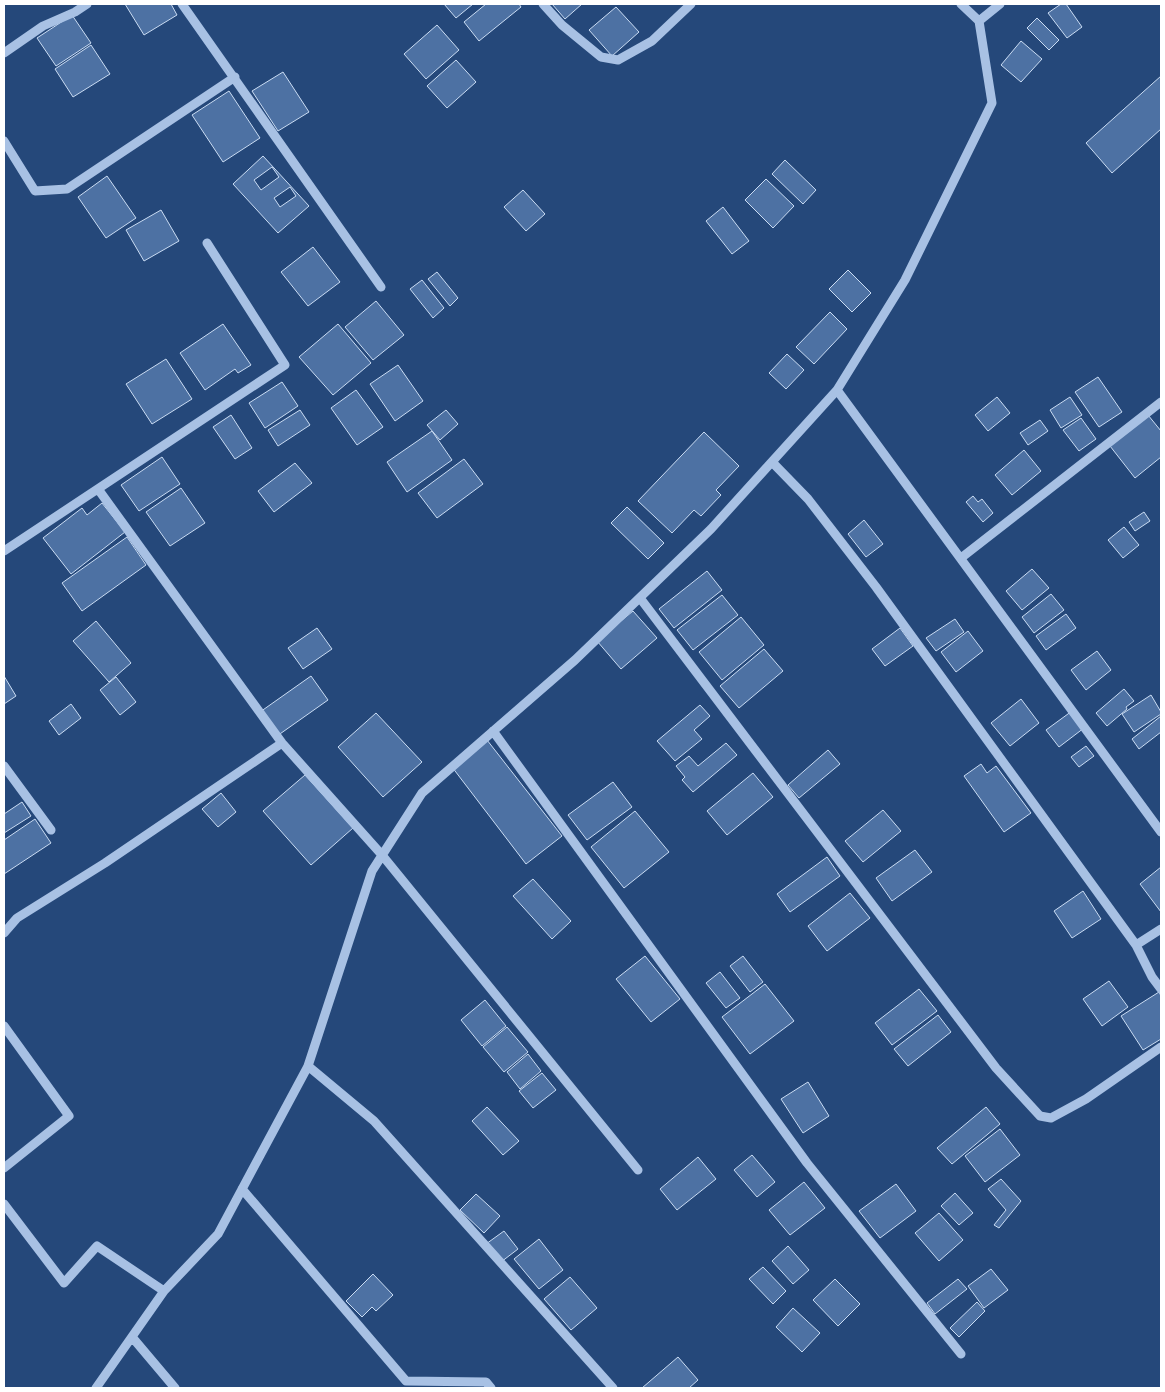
<svg xmlns="http://www.w3.org/2000/svg" width="1165" height="1392" font-family="Quicksand,sans-serif">
<style>
.building{fill:#4d71a3;stroke:#cadcf3;fill-rule:evenodd}
.lines{fill:none;stroke-linecap:round;stroke-linejoin:round}
.minor{stroke:#a8c1e4;stroke-width:9}
</style>
<rect width="100%" height="100%" fill="#25487a"/>
<path class="building" d="M125,4H171L177,15L144,35Z
M444,4H473L456,18Z
M486,4H519L521,7L479,41L464,22Z
M552,4H582L565,19Z
M1061,4H1066L1082,27L1067,38L1048,13Z
M616,7L639,32L612,56L589,30Z
M72,15L91,43L56,66L37,38Z
M1037,18L1059,40L1049,50L1027,28Z
M437,25L459,50L426,79L404,54Z
M1021,41L1042,59L1021,82L1001,65Z
M91,45L110,74L73,97L55,69Z
M456,60L476,82L447,108L427,86Z
M283,72L309,112L278,131L252,91Z
M1161,76V129L1112,173L1086,143Z
M229,91L260,138L223,162L192,115Z
M263,156L309,206L278,233L233,184ZM272,167L279,177L261,190L254,180ZM290,187L296,196L280,207L274,198Z
M785,160L816,190L803,204L772,174Z
M107,176L136,218L106,238L78,197Z
M766,179L794,206L773,228L745,200Z
M523,190L545,214L526,231L504,207Z
M723,207L749,241L732,254L706,221Z
M161,210L179,241L144,261L126,230Z
M313,247L340,282L308,306L281,272Z
M848,270L871,293L852,312L829,289Z
M437,272L458,298L450,306L428,279Z
M422,280L444,308L433,318L410,289Z
M376,301L404,335L373,360L345,327Z
M830,312L847,329L814,364L796,347Z
M223,324L251,365L238,373L235,369L205,390L180,353Z
M338,324L371,363L333,395L299,357Z
M787,354L804,370L786,389L769,373Z
M166,359L192,399L152,424L126,384Z
M398,365L423,401L395,421L370,384Z
M1098,377L1122,412L1099,427L1075,392Z
M282,382L298,406L265,428L249,403Z
M356,390L383,427L357,445L331,408Z
M997,397L1010,413L988,431L975,415Z
M1070,397L1082,415L1061,428L1050,410Z
M300,410L310,425L278,446L268,430Z
M446,410L458,424L440,440L427,425Z
M231,415L252,448L235,459L213,427Z
M1148,415L1161,431V457L1135,478L1110,446Z
M1081,418L1096,439L1079,451L1063,430Z
M1040,420L1048,431L1028,445L1020,433Z
M432,431L452,460L407,492L387,462Z
M704,432L739,466L716,490L721,495L701,516L694,510L672,533L638,501Z
M1024,450L1041,471L1012,495L995,475Z
M162,457L180,484L139,511L121,485Z
M464,459L483,484L437,518L418,493Z
M295,463L312,483L274,512L258,491Z
M181,488L205,523L170,546L146,512Z
M973,496L978,502L982,499L993,513L983,522L966,502Z
M102,503L125,532L71,574L43,538L82,508L87,515Z
M627,507L664,543L648,559L611,523Z
M1144,512L1150,521L1135,531L1129,522Z
M864,520L883,544L866,557L848,534Z
M1124,527L1139,545L1123,558L1108,540Z
M127,537L146,565L82,611L62,583Z
M1032,569L1049,588L1022,610L1006,591Z
M707,571L722,590L674,628L659,609Z
M1051,594L1064,610L1034,633L1022,617Z
M722,595L738,615L693,650L677,630Z
M633,611L657,638L621,669L597,641Z
M1066,614L1076,628L1046,650L1036,636Z
M741,617L764,645L722,680L699,652Z
M955,619L964,632L936,651L926,638Z
M96,621L131,663L109,682L73,641Z
M317,628L332,649L303,669L288,648Z
M900,628L913,646L885,666L872,649Z
M968,631L983,651L956,672L941,652Z
M764,649L783,671L739,708L720,686Z
M1097,651L1111,670L1086,690L1071,670Z
M4,676L16,696L4,704Z
M311,676L328,700L277,736L260,712Z
M116,677L136,702L120,715L100,690Z
M1124,689L1134,701L1126,707L1127,709L1107,726L1096,713Z
M1151,695L1161,712V714L1134,732L1122,714Z
M1021,699L1039,723L1010,746L991,723Z
M71,704L81,718L59,735L49,721Z
M700,705L710,716L694,730L702,739L675,761L657,741Z
M1072,711L1084,728L1059,747L1046,730Z
M376,713L422,762L383,797L338,747Z
M1161,716V732L1139,749L1132,739Z
M487,740L562,836L526,864L452,767Z
M726,743L737,755L693,792L682,780L685,777L676,766L689,756L698,766Z
M1086,746L1094,756L1079,767L1071,757Z
M828,750L840,764L799,798L788,785Z
M981,764L987,773L996,766L1031,813L1004,832L964,776Z
M753,773L773,797L727,835L707,811Z
M305,775L353,828L311,865L263,811Z
M613,782L632,807L587,840L568,815Z
M221,793L236,812L218,827L202,809Z
M22,802L31,816L4,833V814Z
M883,810L901,831L863,862L845,841Z
M635,811L669,852L624,888L591,847Z
M35,819L51,843L4,874V840Z
M915,850L932,872L892,901L876,878Z
M827,857L840,876L790,912L777,894Z
M1161,867V912L1140,884Z
M533,879L571,921L552,939L513,896Z
M1083,891L1101,919L1072,938L1054,911Z
M850,893L870,918L827,951L808,926Z
M645,956L680,999L651,1022L616,979Z
M743,956L763,982L750,992L730,966Z
M720,972L740,998L726,1008L706,983Z
M1109,981L1128,1007L1102,1026L1083,999Z
M765,984L794,1021L750,1054L722,1017Z
M919,989L937,1011L892,1045L875,1023Z
M1159,992L1161,996V1039L1143,1050L1121,1016Z
M485,1000L506,1026L482,1046L461,1020Z
M938,1015L951,1032L908,1066L894,1049Z
M507,1027L528,1052L504,1072L483,1047Z
M528,1054L541,1071L520,1089L507,1072Z
M542,1073L556,1090L533,1108L519,1091Z
M808,1082L829,1116L803,1133L781,1099Z
M487,1107L519,1141L503,1155L472,1121Z
M986,1107L1000,1124L952,1164L937,1148Z
M1000,1129L1020,1155L985,1182L965,1156Z
M752,1155L775,1182L757,1197L734,1170Z
M698,1157L716,1179L677,1210L660,1189Z
M1001,1179L1021,1201L999,1228L994,1225L1006,1210L988,1189Z
M804,1182L825,1208L790,1235L769,1210Z
M896,1184L916,1211L880,1238L859,1211Z
M955,1193L973,1213L959,1225L941,1206Z
M476,1194L500,1216L484,1233L460,1210Z
M939,1213L963,1240L939,1261L915,1233Z
M504,1231L518,1249L501,1262L486,1244Z
M539,1239L563,1270L539,1289L514,1259Z
M788,1246L809,1270L793,1284L772,1261Z
M763,1267L786,1291L773,1304L749,1279Z
M991,1269L1008,1290L984,1308L968,1286Z
M373,1274L393,1295L376,1311L372,1307L362,1317L346,1301Z
M570,1277L597,1308L571,1330L544,1299Z
M835,1279L860,1304L838,1326L813,1300Z
M958,1279L967,1289L935,1314L927,1303Z
M977,1302L985,1311L959,1337L950,1328Z
M793,1308L820,1333L802,1352L776,1327Z
M678,1357L698,1380L689,1388H642Z"/>
<g class="lines">
<path class="minor" d="M182,4L381,287
M543,4L562,25L601,57L618,60L652,41L691,4
M961,4L979,21
M4,53L43,26L75,12L87,4
M4,141L35,191L67,189L235,77
M837,390L1161,832
M772,462L808,499L876,587L1136,945L1152,977L1161,989
M98,489L282,743L382,855L638,1170
M4,551L285,365L207,243
M961,558L1161,402
M640,598L996,1068L1040,1116L1051,1118L1086,1099L1161,1047
M493,731L807,1163L961,1354
M4,766L51,830
M4,933L17,918L105,863L282,743
M1136,945L1161,929
M4,1026L69,1116L4,1168
M308,1066L374,1121L613,1388
M242,1189L406,1381L486,1382L491,1388
M4,1204L64,1283L97,1246L164,1291
M132,1337L175,1388
M96,1388L164,1291L218,1234L308,1066L372,871L422,793L575,660L711,529L837,390L905,280L992,103L979,21L1000,4"/>
</g>
<rect width="1165" height="1392" fill="none" stroke="#ffffff" stroke-width="10"/>
</svg>
